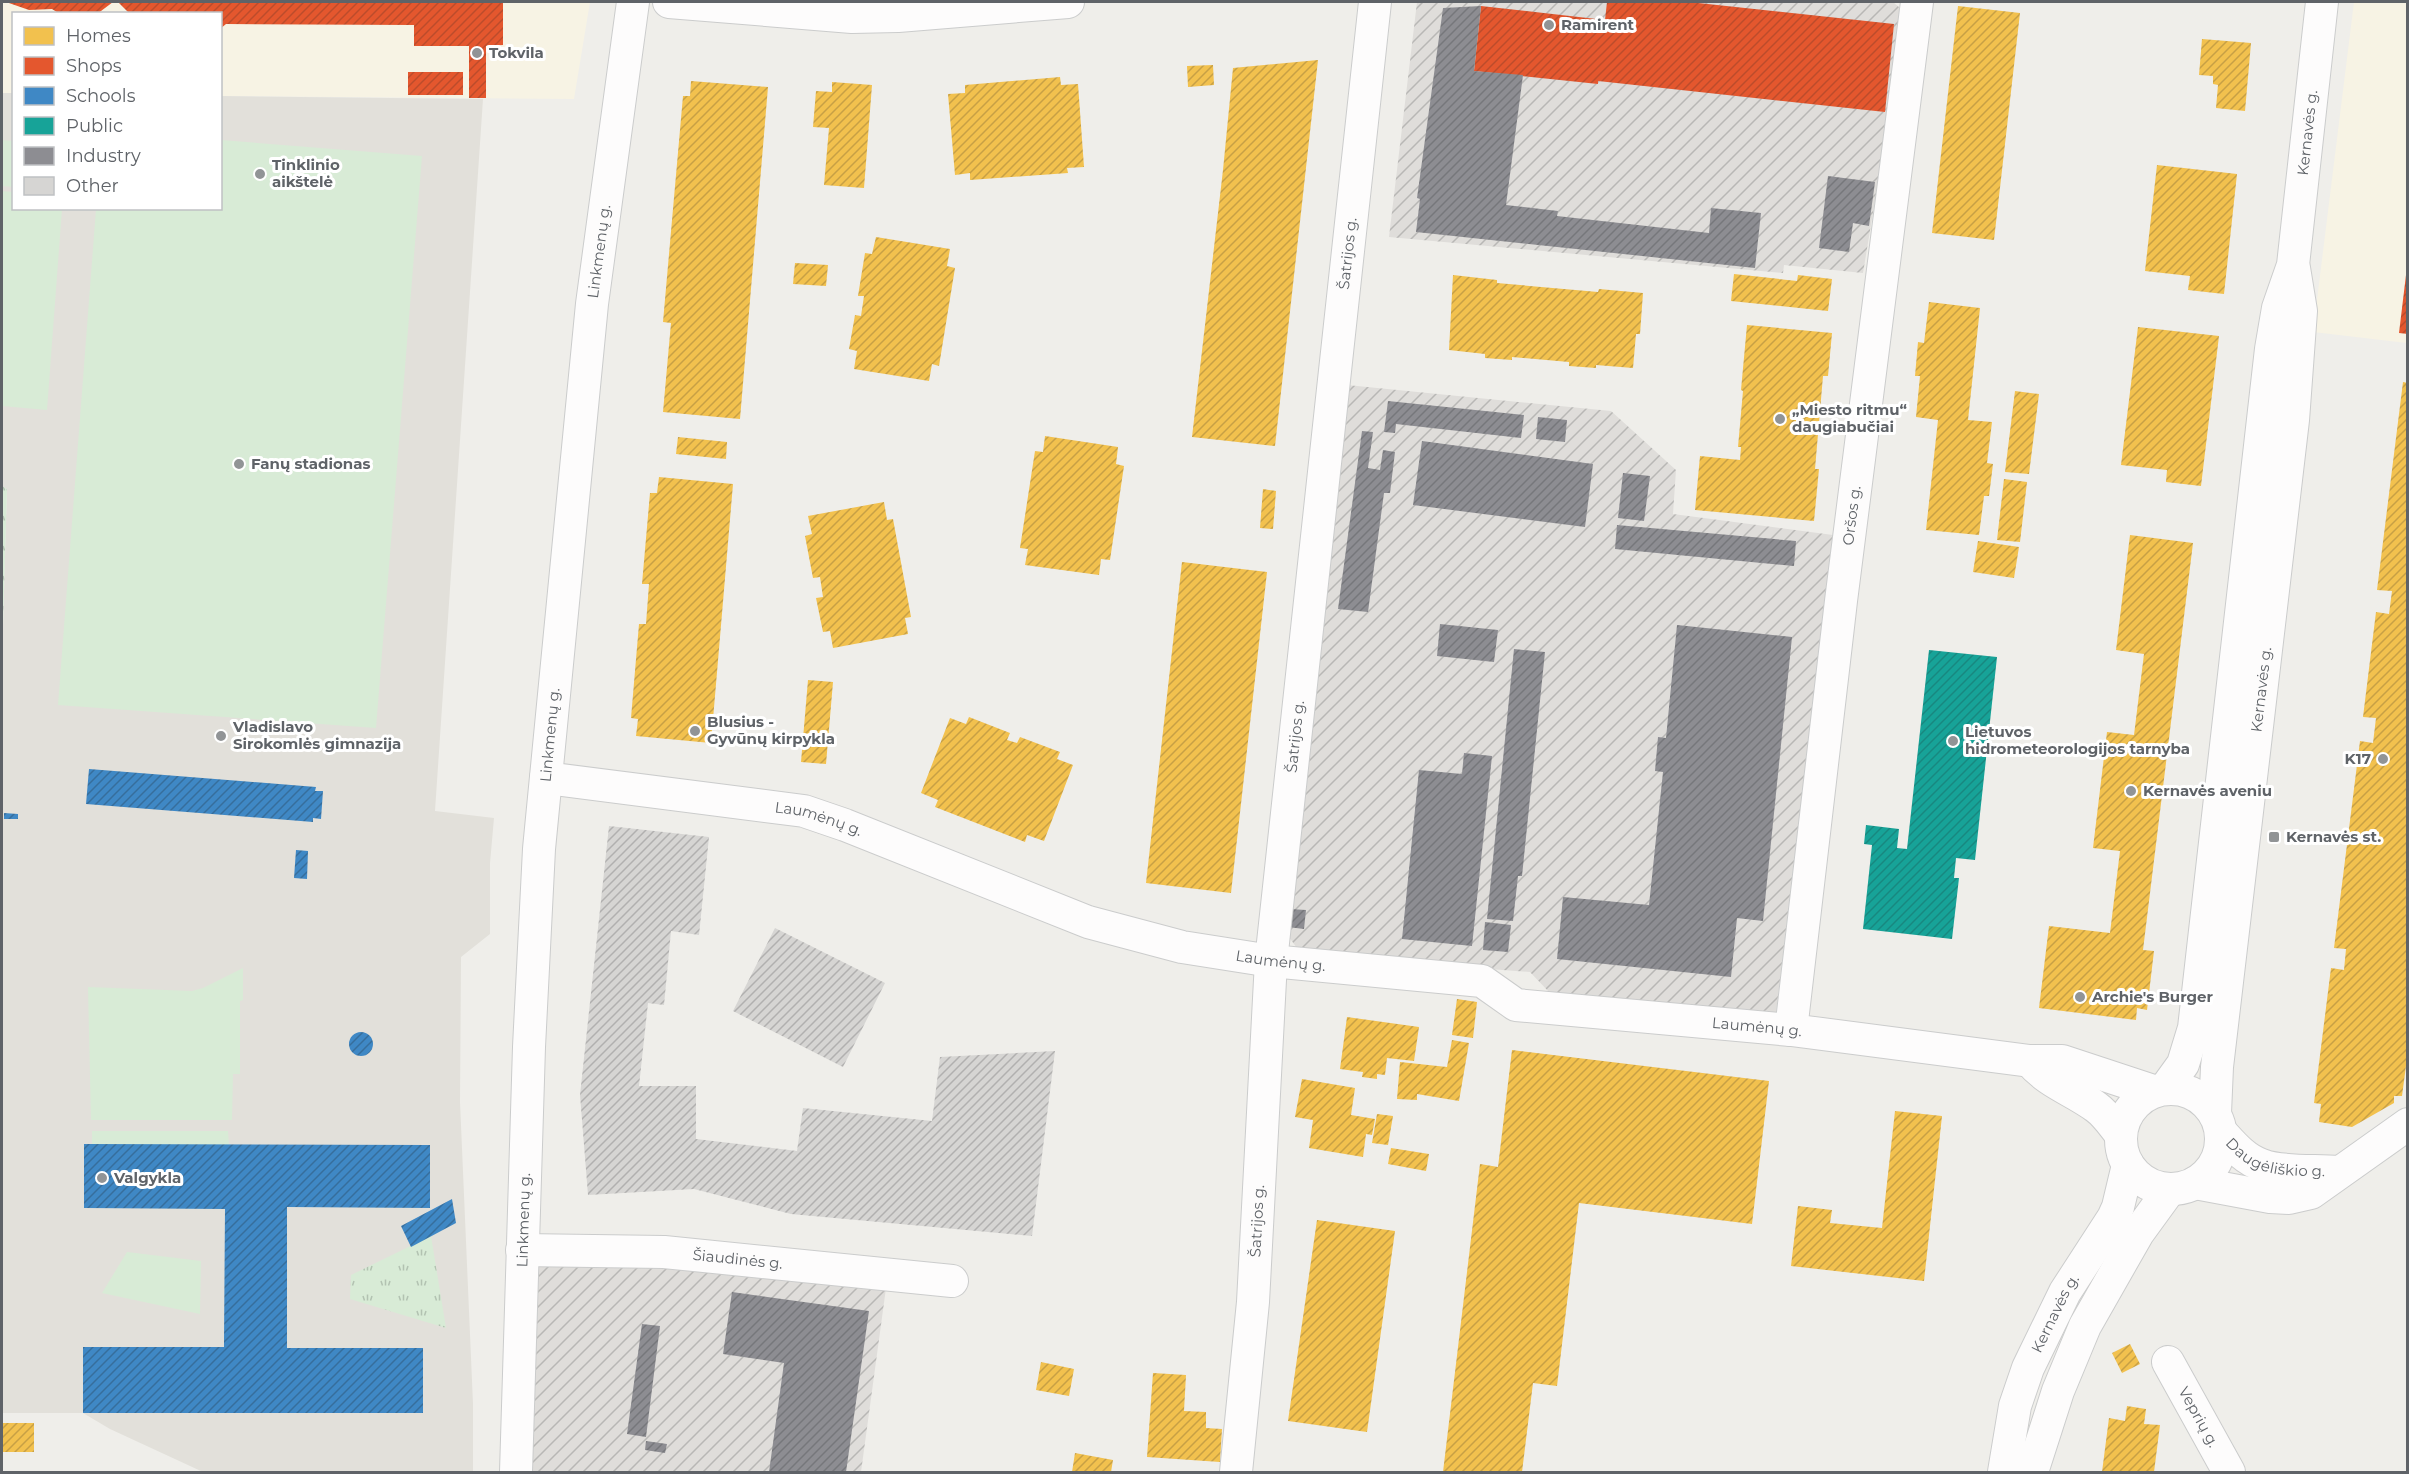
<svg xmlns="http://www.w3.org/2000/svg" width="2409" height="1474" font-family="Montserrat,sans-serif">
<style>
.commercial{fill:#f7f3e4}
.industrial{fill:url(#industrial-furrows)}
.education{fill:#e2e0da}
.grass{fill:#d8ebd6}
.park{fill:url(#park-tufts)}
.homes{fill:url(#homes-hatch)}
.shops{fill:url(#shops-hatch)}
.schools{fill:url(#schools-hatch)}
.public{fill:url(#public-hatch)}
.industry{fill:url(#industry-hatch)}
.building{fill:url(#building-hatch)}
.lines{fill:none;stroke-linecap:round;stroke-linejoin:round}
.minor-casing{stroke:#cbcccc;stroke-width:34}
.minor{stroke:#fdfcfc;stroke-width:32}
.poi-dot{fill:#919496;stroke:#fff;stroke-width:2}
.labels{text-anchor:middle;stroke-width:6;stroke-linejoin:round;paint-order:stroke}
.poi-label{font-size:15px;font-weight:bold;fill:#5f6368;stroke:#fff;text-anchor:start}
.street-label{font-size:15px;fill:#5f6368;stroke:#fff}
</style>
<defs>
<pattern id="industrial-furrows" width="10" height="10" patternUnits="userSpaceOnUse" patternTransform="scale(1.5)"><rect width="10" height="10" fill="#dfddda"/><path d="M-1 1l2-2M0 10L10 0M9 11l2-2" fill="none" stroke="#b8b7b5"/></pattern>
<pattern id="park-tufts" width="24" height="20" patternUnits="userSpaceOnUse" patternTransform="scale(1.5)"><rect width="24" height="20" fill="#d8ebd6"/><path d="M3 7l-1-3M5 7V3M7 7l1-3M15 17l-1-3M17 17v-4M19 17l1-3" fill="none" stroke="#b2c2b1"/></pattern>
<pattern id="homes-hatch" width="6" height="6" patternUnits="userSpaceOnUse" patternTransform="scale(1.5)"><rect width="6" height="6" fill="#f2c14e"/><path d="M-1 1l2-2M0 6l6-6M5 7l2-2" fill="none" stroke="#c7a045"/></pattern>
<pattern id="shops-hatch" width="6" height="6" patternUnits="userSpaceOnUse" patternTransform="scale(1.5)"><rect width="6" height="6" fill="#e4572e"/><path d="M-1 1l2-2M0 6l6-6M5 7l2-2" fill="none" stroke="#bc4c2b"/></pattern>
<pattern id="schools-hatch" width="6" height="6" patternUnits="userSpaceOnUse" patternTransform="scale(1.5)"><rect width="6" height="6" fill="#3f88c5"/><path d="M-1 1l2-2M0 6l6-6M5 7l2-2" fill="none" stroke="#366e9c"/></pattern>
<pattern id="public-hatch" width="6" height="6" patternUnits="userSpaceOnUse" patternTransform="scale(1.5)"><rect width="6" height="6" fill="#17a398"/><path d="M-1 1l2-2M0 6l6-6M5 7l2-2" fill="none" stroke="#188880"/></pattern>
<pattern id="industry-hatch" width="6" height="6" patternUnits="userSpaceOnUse" patternTransform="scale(1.5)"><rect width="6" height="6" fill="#8d8d92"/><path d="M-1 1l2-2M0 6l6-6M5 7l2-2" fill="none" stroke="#76777b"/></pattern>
<pattern id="building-hatch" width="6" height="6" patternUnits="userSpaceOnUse" patternTransform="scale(1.5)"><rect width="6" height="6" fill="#d6d5d3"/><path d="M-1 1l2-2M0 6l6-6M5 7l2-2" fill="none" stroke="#b1b0af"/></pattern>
</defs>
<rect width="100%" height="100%" fill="#efeeea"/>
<path class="commercial" d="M2,2H590L574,99L221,96L220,14H14L13,93H2Z
M2354,2H2407V343L2313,332Z"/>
<path class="industrial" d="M1417,2H1893L1906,13L1863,273L1784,265L1783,273L1389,237Z
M1347,385L1611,411L1676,470L1673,514L1833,535L1776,1013L1549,992L1530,972L1302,955L1286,933Z
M539,1260L689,1265L886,1288L861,1472H532Z"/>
<path class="education" d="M2,93H13L14,208H220L221,96L483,99L435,811L494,818L490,863V934L461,957L460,1102L473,1404V1472H203L110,1429L83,1413H2V659L7,489L2,486Z"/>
<path class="grass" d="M2,140L13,141V187L2,186Z
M221,140L422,156L376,728L58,705L96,209L220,208Z
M2,191L13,192L14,208L62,209L47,410L2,406Z
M243,968V1000L240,1001V1074H233L232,1120H91L88,987L192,991L203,988Z
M92,1131H228L229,1145H92Z
M127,1252L201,1261L200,1314L102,1293Z"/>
<path class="park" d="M2,486L7,489L2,659Z
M431,1236L446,1328L350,1299L351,1275Z"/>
<path class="homes" d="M1958,6L2020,13L1994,240L1932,233Z
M2202,39L2251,43L2245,111L2216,108L2218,85L2213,84V76L2199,75Z
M1318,60L1275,446L1192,437L1223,170L1233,68Z
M1213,65L1214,85L1188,87L1187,66Z
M1060,77L1061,85L1078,84L1084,167L1067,168L1068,173L970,180V173L955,175L948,94L965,93V85Z
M691,81L768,87L740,419L663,412L671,323L663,322L683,96H690Z
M832,82L872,85L864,188L824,185L829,128L813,127L816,91L832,92Z
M2157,165L2237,174L2224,294L2188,290L2190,276L2145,271Z
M876,237L950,249L947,266L955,268L939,366L932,364L929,381L854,369L857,351L849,349L855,315L861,316L864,296H858L865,253L872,254Z
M795,263L828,265L826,286L793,284Z
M1734,274L1797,281L1798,275L1832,279L1828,311L1731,301Z
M1453,275L1497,280V283L1598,292L1599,289L1643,293L1640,334H1636L1633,368L1596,365V368L1569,366V362L1512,357V360L1485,358V354L1449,350Z
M1929,302L1980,308L1968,420L1992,422L1987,463L1993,464L1989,496H1984L1979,535L1926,530L1938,420L1916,417L1920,376H1915L1918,342L1924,343Z
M1747,325L1832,333L1828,376H1823L1815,469H1819L1814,521L1695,510L1700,456L1740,460L1741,447H1738L1743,391L1741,390Z
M2138,327L2219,336L2201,486L2166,482L2167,470L2121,465Z
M2403,382L2408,383V1051L2402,1096H2394V1103L2352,1127L2319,1122L2321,1104L2314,1103L2331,968L2344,970L2346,949L2334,948L2360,741L2373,743L2376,718L2363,717L2376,612L2389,614L2392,591L2377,590Z
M2015,391L2039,394L2029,474L2005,472Z
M1045,436L1118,447L1116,464L1124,466L1110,560L1101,559L1099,575L1025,565L1028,549L1020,548L1035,451L1043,452Z
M678,437L727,442L726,459L676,454Z
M659,477L733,484L711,743L636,736L638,719L631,718L639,624H646L649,584H642L650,493H657Z
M2004,479L2027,482L2020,542L1997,540Z
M1263,489L1276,491L1273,529L1260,528Z
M884,502L887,520L893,519L911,617L905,618L908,634L833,648L830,631L823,632L816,598L823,597L820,577L813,578L805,536L812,534L808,516Z
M2130,535L2193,543L2143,950L2154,951L2147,1010L2137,1008L2136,1020L2039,1008L2049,926L2110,933L2120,851L2093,848L2107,732L2134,735L2144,654L2116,650Z
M1978,541L2019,547L2014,578L1973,572Z
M1182,562L1267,572L1231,893L1146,883Z
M808,680L833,682L826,764L801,762Z
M969,717L1010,733L1007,740L1017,743L1020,737L1060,752L1057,759L1073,765L1044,841L1027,835L1025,842L935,807L938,800L921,793L950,718L966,724Z
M1457,999L1477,1002L1473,1038L1452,1035Z
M1347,1017L1419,1027L1414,1061L1387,1058L1385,1075L1377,1074V1079L1362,1077L1363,1072L1340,1069Z
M1452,1040L1469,1043L1459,1101L1417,1094V1100L1397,1099L1400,1062L1447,1067Z
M1512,1050L1769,1081L1752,1224L1579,1203L1557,1386L1533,1383L1522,1472H1443L1480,1164L1498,1167Z
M1302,1079L1355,1088L1351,1115L1375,1119L1372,1135L1366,1134L1363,1157L1309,1148L1313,1120L1295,1117Z
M1895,1111L1942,1116L1924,1281L1791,1266L1798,1206L1832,1210L1830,1223L1882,1228Z
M1377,1114L1393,1116L1388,1145L1372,1143Z
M1391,1148L1429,1154L1426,1171L1388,1164Z
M1317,1220L1395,1231L1367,1432L1288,1421Z
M2130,1344L2140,1364L2122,1373L2112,1353Z
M1041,1362L1074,1369L1069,1396L1036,1390Z
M1153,1373L1186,1375L1184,1411L1206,1412V1428L1222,1429L1220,1462L1147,1457Z
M2127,1406L2146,1409L2144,1424L2160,1425L2154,1472H2102L2109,1418L2125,1421Z
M2,1423H34V1452H2Z
M1075,1453L1113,1460L1111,1472H1072Z"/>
<path class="shops" d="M6,2H113L97,14H60L52,9L29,10Z
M118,2H503V45L486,46V98H469V46H414V25L226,24L220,29V14H130Z
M1607,2H1689L1894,24L1885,112L1598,81V84L1474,71L1481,6L1605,20Z
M408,72H463V95H408Z
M2406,275H2408V334L2399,333Z"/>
<path class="schools" d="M89,769L316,787L315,791H323L321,819L313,818V822L86,804Z
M4,813L18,814V819H4Z
M296,850L308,851L307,879L294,878Z
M349 1044a12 12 0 1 1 24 0a12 12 0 1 1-24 0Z
M84,1144L430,1145V1208L287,1207V1348H423V1413H83V1347H224V1342L225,1209L84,1208Z
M452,1199L456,1223L411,1247L401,1226Z"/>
<path class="public" d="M1929,650L1997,657L1975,860L1956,858L1954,878H1959L1952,939L1863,929L1872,845L1864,844L1866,825L1899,829L1897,848L1907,849Z"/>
<path class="industry" d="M1481,6L1474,71L1523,75L1506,205L1558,211L1557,216L1709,233L1711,208L1761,213L1755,268L1416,232L1420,199L1417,198L1443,8Z
M1828,176L1875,182L1869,226L1853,223L1849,252L1819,248Z
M1388,401L1524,415L1521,438L1396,424L1395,433L1384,432Z
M1538,417L1567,420L1565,442L1536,439Z
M1362,431L1373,432L1368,468L1380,470L1383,450L1395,452L1390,493H1384L1368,612L1338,609Z
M1422,441L1593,464L1585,527L1413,505Z
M1623,473L1650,476L1644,521L1618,518Z
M1617,525L1796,541L1794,566L1615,549Z
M1440,624L1498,630L1494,662L1437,656Z
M1677,625L1792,637L1763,921L1737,918L1731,977L1557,959L1563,897L1649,905L1663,772L1655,771L1658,737L1666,738Z
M1514,649L1545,652L1522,876H1518L1513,921L1487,919Z
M1464,753L1492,756L1472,946L1402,939L1419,770L1462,774Z
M1290,909L1306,910L1304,929L1288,927Z
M1485,922L1511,925L1508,952L1483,950Z
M732,1292L869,1311L846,1472H769L784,1363L723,1354Z
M642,1324L660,1326L646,1437L627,1434Z
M646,1441L667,1444L665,1453L645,1450Z"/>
<path class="building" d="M609,826L709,837L699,935L671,931L664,1005L648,1003L639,1086H696V1139L797,1151L803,1108L932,1121L940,1057L1055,1051L1032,1236L791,1214L694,1189L588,1195L580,1095Z
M775,928L885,983L843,1067L733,1011Z"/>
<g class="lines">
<defs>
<g id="minor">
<path d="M669,2L852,17L898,16L1068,2"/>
<path id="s1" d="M546,778L804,811L845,825L1088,922L1182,947L1271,961L1482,981L1516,1005L1791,1030L2030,1061H2062L2153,1091"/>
<path id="s2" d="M1791,1030L1841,601L1917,2"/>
<path d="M2030,1061C2048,1083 2073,1090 2096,1107C2106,1114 2113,1125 2121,1135"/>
<circle cx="2171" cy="1139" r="50"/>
<path id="s3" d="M2165,1089L2183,1064L2194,1028L2271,349L2278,308L2293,265L2322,2"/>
<path id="s4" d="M2215,1113L2217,1067L2293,420L2301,311L2294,268"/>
<path id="s5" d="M2221,1132C2232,1144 2245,1160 2262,1165C2282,1173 2316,1170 2338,1172"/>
<path d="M2195,1183L2270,1197L2289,1198L2311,1193L2408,1124"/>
<path id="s6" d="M522,1250L664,1252L952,1281"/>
<path id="s7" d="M2168,1362L2229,1472"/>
<path id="s8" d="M516,1472L529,1047L539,849L592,304L633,2"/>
<path id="s9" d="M1236,1472L1253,1302L1271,961L1375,2"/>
<path id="s10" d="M2004,1472L2015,1406L2028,1368L2065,1292L2113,1218L2118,1207L2128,1165"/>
<path d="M2032,1472L2058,1391L2085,1326L2138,1233L2170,1189"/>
</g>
</defs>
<use href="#minor" class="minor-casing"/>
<use href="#minor" class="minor"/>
</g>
<g class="poi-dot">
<circle cx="1549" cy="25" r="6"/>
<circle cx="477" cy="53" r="6"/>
<circle cx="260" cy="174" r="6"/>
<circle cx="1780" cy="419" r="6"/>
<circle cx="239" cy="464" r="6"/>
<circle cx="695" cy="731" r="6"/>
<circle cx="221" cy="736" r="6"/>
<circle cx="1953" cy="741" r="6"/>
<circle cx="2383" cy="759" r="6"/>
<circle cx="2131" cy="791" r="6"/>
<rect x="2268" y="831" width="12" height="12" rx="3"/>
<circle cx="2080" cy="997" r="6"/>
<circle cx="102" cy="1178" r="6"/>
</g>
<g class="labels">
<g class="poi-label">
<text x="1561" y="30">Ramirent</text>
<text x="489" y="58">Tokvila</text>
<text x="272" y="170">Tinklinio<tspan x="272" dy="17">aikštelė</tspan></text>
<text x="1792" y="415">„Miesto ritmu“<tspan x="1792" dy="17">daugiabučiai</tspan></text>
<text x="251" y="469">Fanų stadionas</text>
<text x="707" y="727">Blusius -<tspan x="707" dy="17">Gyvūnų kirpykla</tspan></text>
<text x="233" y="732">Vladislavo<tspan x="233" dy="17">Sirokomlės gimnazija</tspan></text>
<text x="1965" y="737">Lietuvos<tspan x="1965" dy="17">hidrometeorologijos tarnyba</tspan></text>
<text x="2371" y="764" text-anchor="end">K17</text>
<text x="2143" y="796">Kernavės aveniu</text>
<text x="2286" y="842">Kernavės st.</text>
<text x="2092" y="1002">Archie's Burger</text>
<text x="114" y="1183">Valgykla</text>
</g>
<g class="street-label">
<text dy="5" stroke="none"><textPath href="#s3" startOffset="972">Kernavės g.</textPath></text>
<text dy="5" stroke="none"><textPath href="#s8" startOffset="1224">Linkmenų g.</textPath></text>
<text dy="5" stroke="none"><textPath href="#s9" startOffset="1224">Šatrijos g.</textPath></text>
<text dy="5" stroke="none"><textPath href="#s2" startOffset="518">Oršos g.</textPath></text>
<text dy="5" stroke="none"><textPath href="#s4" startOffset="426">Kernavės g.</textPath></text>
<text dy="5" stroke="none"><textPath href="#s8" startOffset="738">Linkmenų g.</textPath></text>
<text dy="5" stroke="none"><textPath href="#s9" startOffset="738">Šatrijos g.</textPath></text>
<text dy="5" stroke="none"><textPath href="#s1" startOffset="276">Laumėnų g.</textPath></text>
<text dy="5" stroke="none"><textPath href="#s1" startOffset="762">Laumėnų g.</textPath></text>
<text dy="5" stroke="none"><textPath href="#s1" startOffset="1248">Laumėnų g.</textPath></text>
<text dy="5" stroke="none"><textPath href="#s5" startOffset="64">Daugėliškio g.</textPath></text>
<text dy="5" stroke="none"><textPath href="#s8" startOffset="252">Linkmenų g.</textPath></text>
<text dy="5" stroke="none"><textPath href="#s9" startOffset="252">Šatrijos g.</textPath></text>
<text dy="5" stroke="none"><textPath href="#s6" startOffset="216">Šiaudinės g.</textPath></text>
<text dy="5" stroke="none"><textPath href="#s10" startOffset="168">Kernavės g.</textPath></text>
<text dy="5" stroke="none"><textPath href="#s7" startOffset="63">Veprių g.</textPath></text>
</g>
</g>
<rect width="2409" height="1474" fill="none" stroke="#5f6368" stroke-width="6"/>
<rect x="12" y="12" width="210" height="198" fill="#ffffff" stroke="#bfc1c3" stroke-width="1.5"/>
<rect x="24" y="27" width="30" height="18" fill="#f2c14e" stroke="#bfc1c3" stroke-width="1.5"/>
<text x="66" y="42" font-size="18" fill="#5f6368">Homes</text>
<rect x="24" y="57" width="30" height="18" fill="#e4572e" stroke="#bfc1c3" stroke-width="1.5"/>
<text x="66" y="72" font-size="18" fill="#5f6368">Shops</text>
<rect x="24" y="87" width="30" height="18" fill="#3f88c5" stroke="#bfc1c3" stroke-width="1.5"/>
<text x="66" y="102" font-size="18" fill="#5f6368">Schools</text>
<rect x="24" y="117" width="30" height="18" fill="#17a398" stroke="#bfc1c3" stroke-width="1.5"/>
<text x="66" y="132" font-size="18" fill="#5f6368">Public</text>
<rect x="24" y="147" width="30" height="18" fill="#8d8d92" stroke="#bfc1c3" stroke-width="1.5"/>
<text x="66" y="162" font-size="18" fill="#5f6368">Industry</text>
<rect x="24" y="177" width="30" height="18" fill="#d6d5d3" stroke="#bfc1c3" stroke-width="1.5"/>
<text x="66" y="192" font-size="18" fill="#5f6368">Other</text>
</svg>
